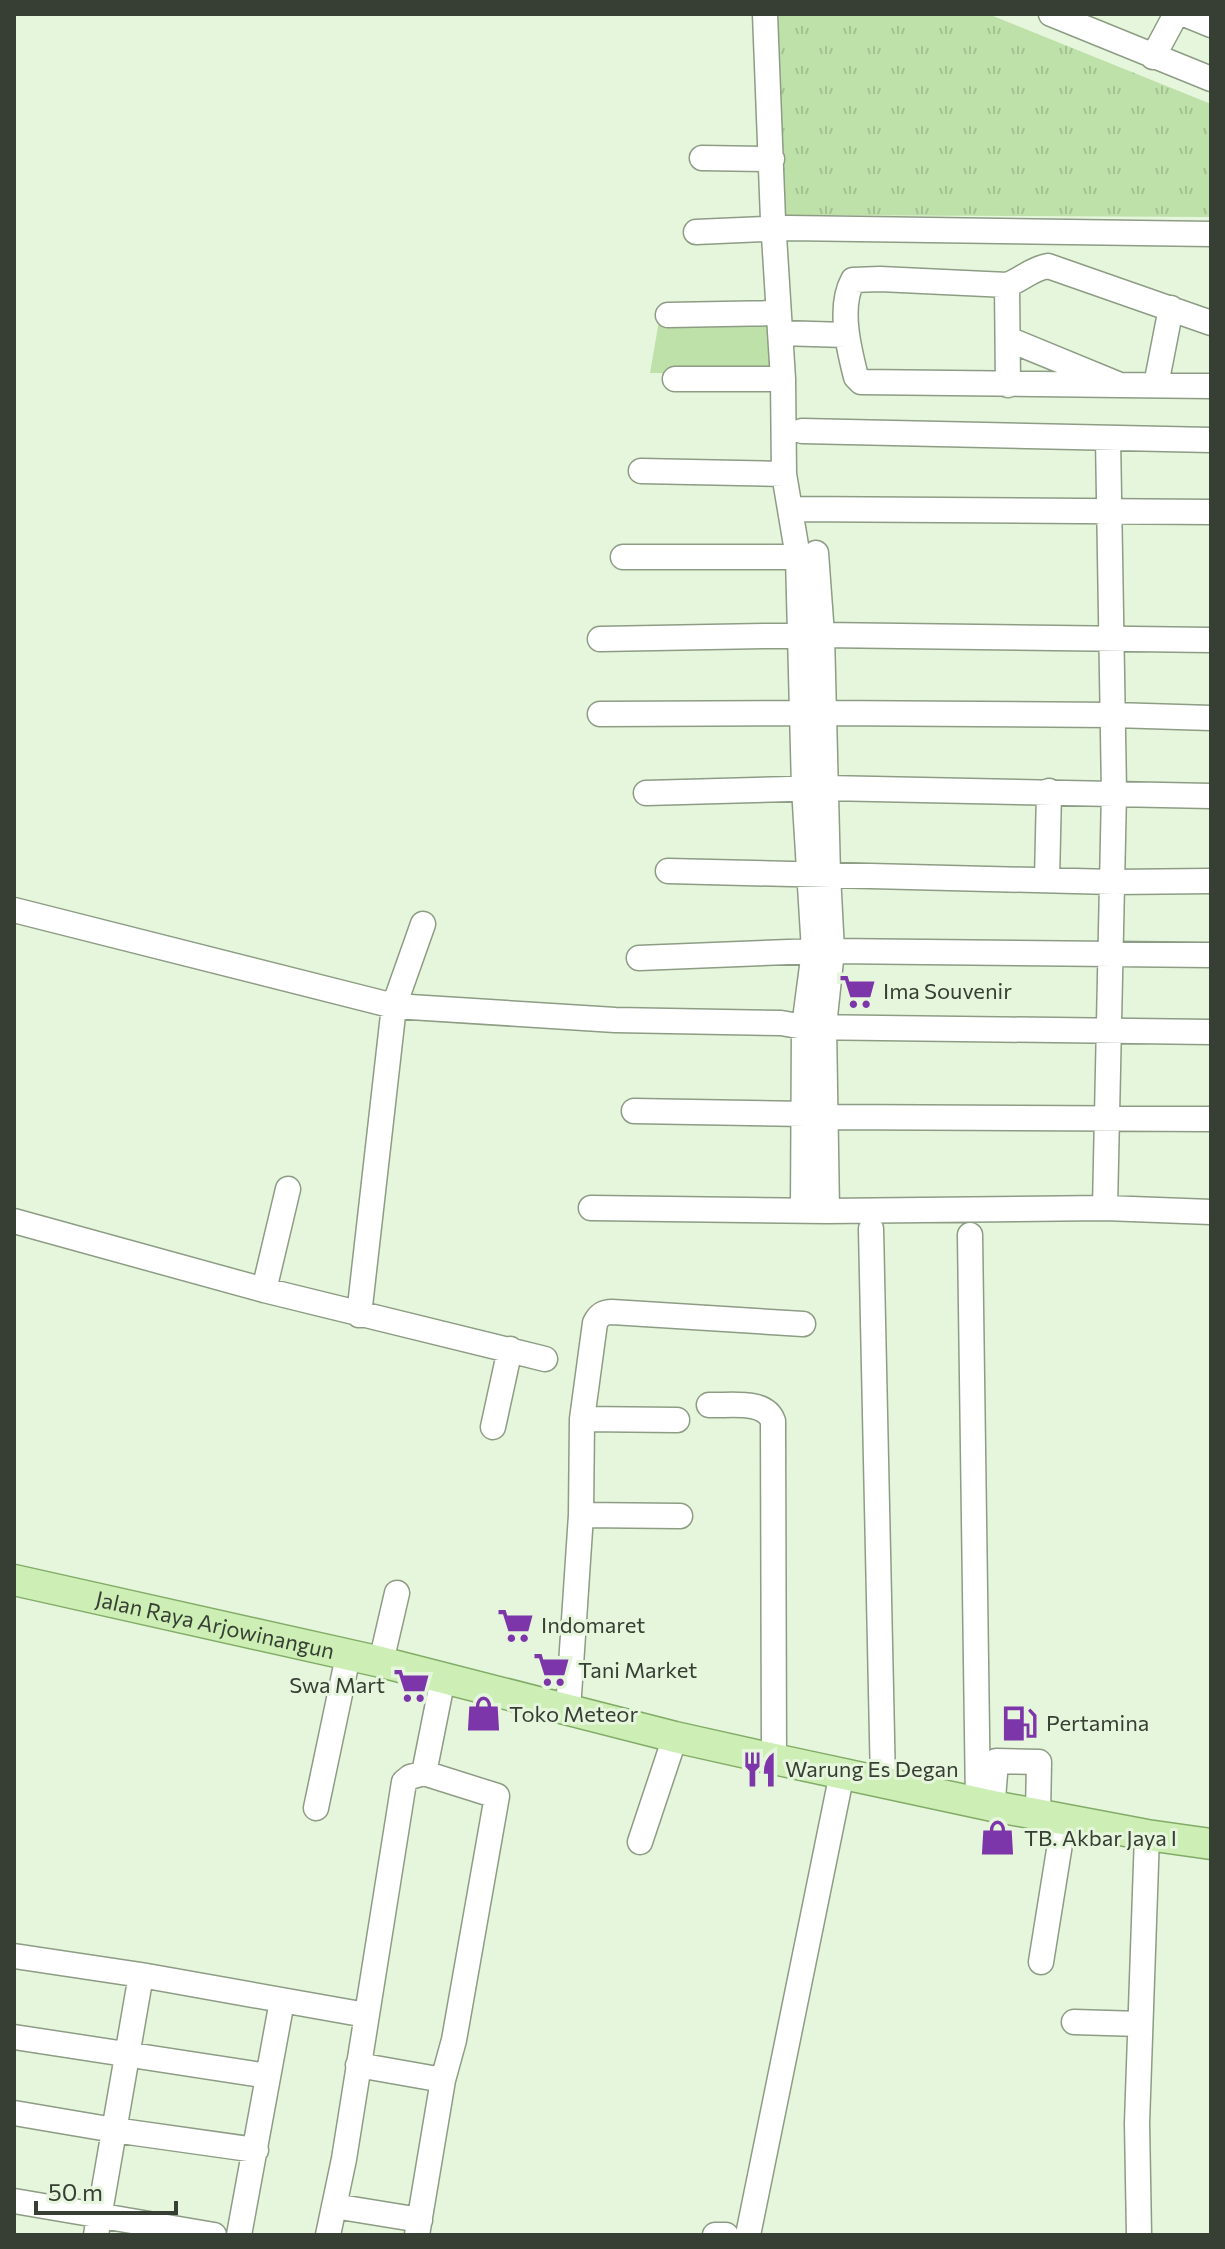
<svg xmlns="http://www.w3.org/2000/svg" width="1225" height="2249" font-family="Commissioner,sans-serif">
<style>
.grass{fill:url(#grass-tufts)}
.park{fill:#bee0a9}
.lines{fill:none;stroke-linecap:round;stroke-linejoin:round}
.minor-casing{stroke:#8d9c84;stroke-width:27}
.major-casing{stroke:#82ab67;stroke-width:33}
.minor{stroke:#fff;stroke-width:24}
.major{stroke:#cdefb5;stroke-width:30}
.labels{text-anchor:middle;stroke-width:6;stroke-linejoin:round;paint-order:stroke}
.poi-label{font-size:22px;fill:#373e34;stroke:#e6f6dc;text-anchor:start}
.street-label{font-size:22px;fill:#373e34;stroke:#e6f6dc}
</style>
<defs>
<pattern id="grass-tufts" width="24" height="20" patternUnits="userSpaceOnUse" patternTransform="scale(2)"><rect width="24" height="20" fill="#bee0a9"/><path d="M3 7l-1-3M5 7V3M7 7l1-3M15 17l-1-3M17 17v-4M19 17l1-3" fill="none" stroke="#a4c192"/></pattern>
</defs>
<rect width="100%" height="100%" fill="#e6f6dc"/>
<path class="grass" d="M777,14H988L1211,104V217L785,215Z"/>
<path class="park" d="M659,321L770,322V374L650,373Z"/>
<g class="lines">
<defs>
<path id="minor" d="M765,14L773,220L783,379L784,474L798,557L804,788L814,951L804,1027L803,1209
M1051,14L1211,79
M1184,14L1211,25
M1153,57L1176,14
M702,158L772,159
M696,232L788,228L1211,234
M1007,285L1008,385
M668,315L778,313
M780,333L845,335
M1008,339L1120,385L1211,386
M675,379H783
M1120,385L861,382L856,377C849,349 838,307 853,280L880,279L1007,285C1023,279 1031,269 1048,266L1211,323
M1156,385L1171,308
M802,431L1211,440
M641,471L784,474
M791,509L1211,512
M816,553L822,635L828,875L832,951L824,1026L827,1211
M623,557H798
M600,639L822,635L1211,640
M823,713L1114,715L1211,718
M600,714L801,713
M646,793L826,788L1211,796
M668,871L1113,882L1211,881
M1047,880L1049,791
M14,910L394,1006L359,1315
M423,924L394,1006L615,1020L781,1023L804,1027L1211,1032
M832,951L1211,955
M639,958L814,951
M634,1111L805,1114
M827,1117L1211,1119
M591,1208L827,1211L1105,1208L1211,1212
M1105,1208L1114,792L1108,438
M14,1221L264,1290L545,1359
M871,1229L883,1783
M970,1235L978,1803
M264,1290L288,1189
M709,1405C729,1406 765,1399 773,1421L774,1759
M582,1419L677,1420
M493,1427L510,1349
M581,1515L680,1516
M381,1662L397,1593
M568,1710L581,1515L582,1419L595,1323C599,1315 603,1312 612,1312L803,1324
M424,1773L443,1678
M993,1799L996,1761L1039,1762L1038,1814
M316,1808L348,1656
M640,1842L675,1737
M14,1956L141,1975L366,2015
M1041,1962L1064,1819
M1074,2022L1140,2024
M14,2037L268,2076
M358,2065L443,2080
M14,2113L114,2130L256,2150
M14,2201L214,2235
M334,2206L420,2220
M96,2235L141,1975
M239,2235L282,2001
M328,2235L344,2159L404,1782L410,1777L424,1773L497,1796L454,2040L443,2080L417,2235
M715,2235H726
M748,2235L842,1773
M1139,2235L1137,2123L1147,1835"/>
<g id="major">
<path id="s1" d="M14,1580L381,1662L675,1737L774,1759L993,1806L1147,1835L1211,1844"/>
</g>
</defs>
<use href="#minor" class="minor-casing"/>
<use href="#major" class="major-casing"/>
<use href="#minor" class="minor"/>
<use href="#major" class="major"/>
</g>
<defs>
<symbol id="supermarket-bare" viewBox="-9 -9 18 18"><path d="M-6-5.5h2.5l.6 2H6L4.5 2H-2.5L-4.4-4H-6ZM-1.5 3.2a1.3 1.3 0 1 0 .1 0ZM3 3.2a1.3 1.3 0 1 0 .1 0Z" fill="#7c36aa" stroke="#e6f6dc" stroke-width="2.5" paint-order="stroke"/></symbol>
<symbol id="shop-bare" viewBox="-9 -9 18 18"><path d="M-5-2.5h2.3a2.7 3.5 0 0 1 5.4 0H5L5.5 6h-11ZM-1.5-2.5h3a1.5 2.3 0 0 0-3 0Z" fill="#7c36aa" stroke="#e6f6dc" stroke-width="2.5" paint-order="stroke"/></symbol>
<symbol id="fuel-bare" viewBox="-9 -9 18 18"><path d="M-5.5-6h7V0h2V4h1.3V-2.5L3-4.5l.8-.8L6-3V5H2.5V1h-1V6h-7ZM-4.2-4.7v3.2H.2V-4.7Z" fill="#7c36aa" stroke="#e6f6dc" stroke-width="2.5" paint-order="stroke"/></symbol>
<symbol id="restaurant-bare" viewBox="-9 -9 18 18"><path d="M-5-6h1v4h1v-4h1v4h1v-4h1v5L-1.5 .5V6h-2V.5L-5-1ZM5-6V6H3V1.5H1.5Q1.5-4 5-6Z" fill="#7c36aa" stroke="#e6f6dc" stroke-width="2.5" paint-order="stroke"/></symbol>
</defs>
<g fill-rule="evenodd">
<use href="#supermarket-bare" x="832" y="966" width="51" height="51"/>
<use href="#supermarket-bare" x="490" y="1600" width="51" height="51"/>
<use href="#supermarket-bare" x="526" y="1644" width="51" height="51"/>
<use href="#supermarket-bare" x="386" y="1660" width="51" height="51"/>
<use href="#shop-bare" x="458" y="1688" width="51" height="51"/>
<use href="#fuel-bare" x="994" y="1698" width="51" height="51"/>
<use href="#restaurant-bare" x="734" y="1744" width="51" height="51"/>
<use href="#shop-bare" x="972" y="1812" width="51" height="51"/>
</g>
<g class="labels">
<g class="poi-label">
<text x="883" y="999">Ima Souvenir</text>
<text x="541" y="1633">Indomaret</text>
<text x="578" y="1678">Tani Market</text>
<text x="385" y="1693" text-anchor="end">Swa Mart</text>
<text x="509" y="1722">Toko Meteor</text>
<text x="1046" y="1731">Pertamina</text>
<text x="785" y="1777">Warung Es Degan</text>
<text x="1024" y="1846">TB. Akbar Jaya I</text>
</g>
<g class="street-label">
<text dy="8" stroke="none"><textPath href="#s1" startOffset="206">Jalan Raya Arjowinangun</textPath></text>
</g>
</g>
<rect width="1225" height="2249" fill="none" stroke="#373e34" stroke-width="32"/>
<path d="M36 2201v12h140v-12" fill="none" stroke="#373e34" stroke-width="4"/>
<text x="48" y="2201" font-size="24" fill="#373e34" stroke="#e6f6dc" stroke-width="6" paint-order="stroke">50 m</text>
</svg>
